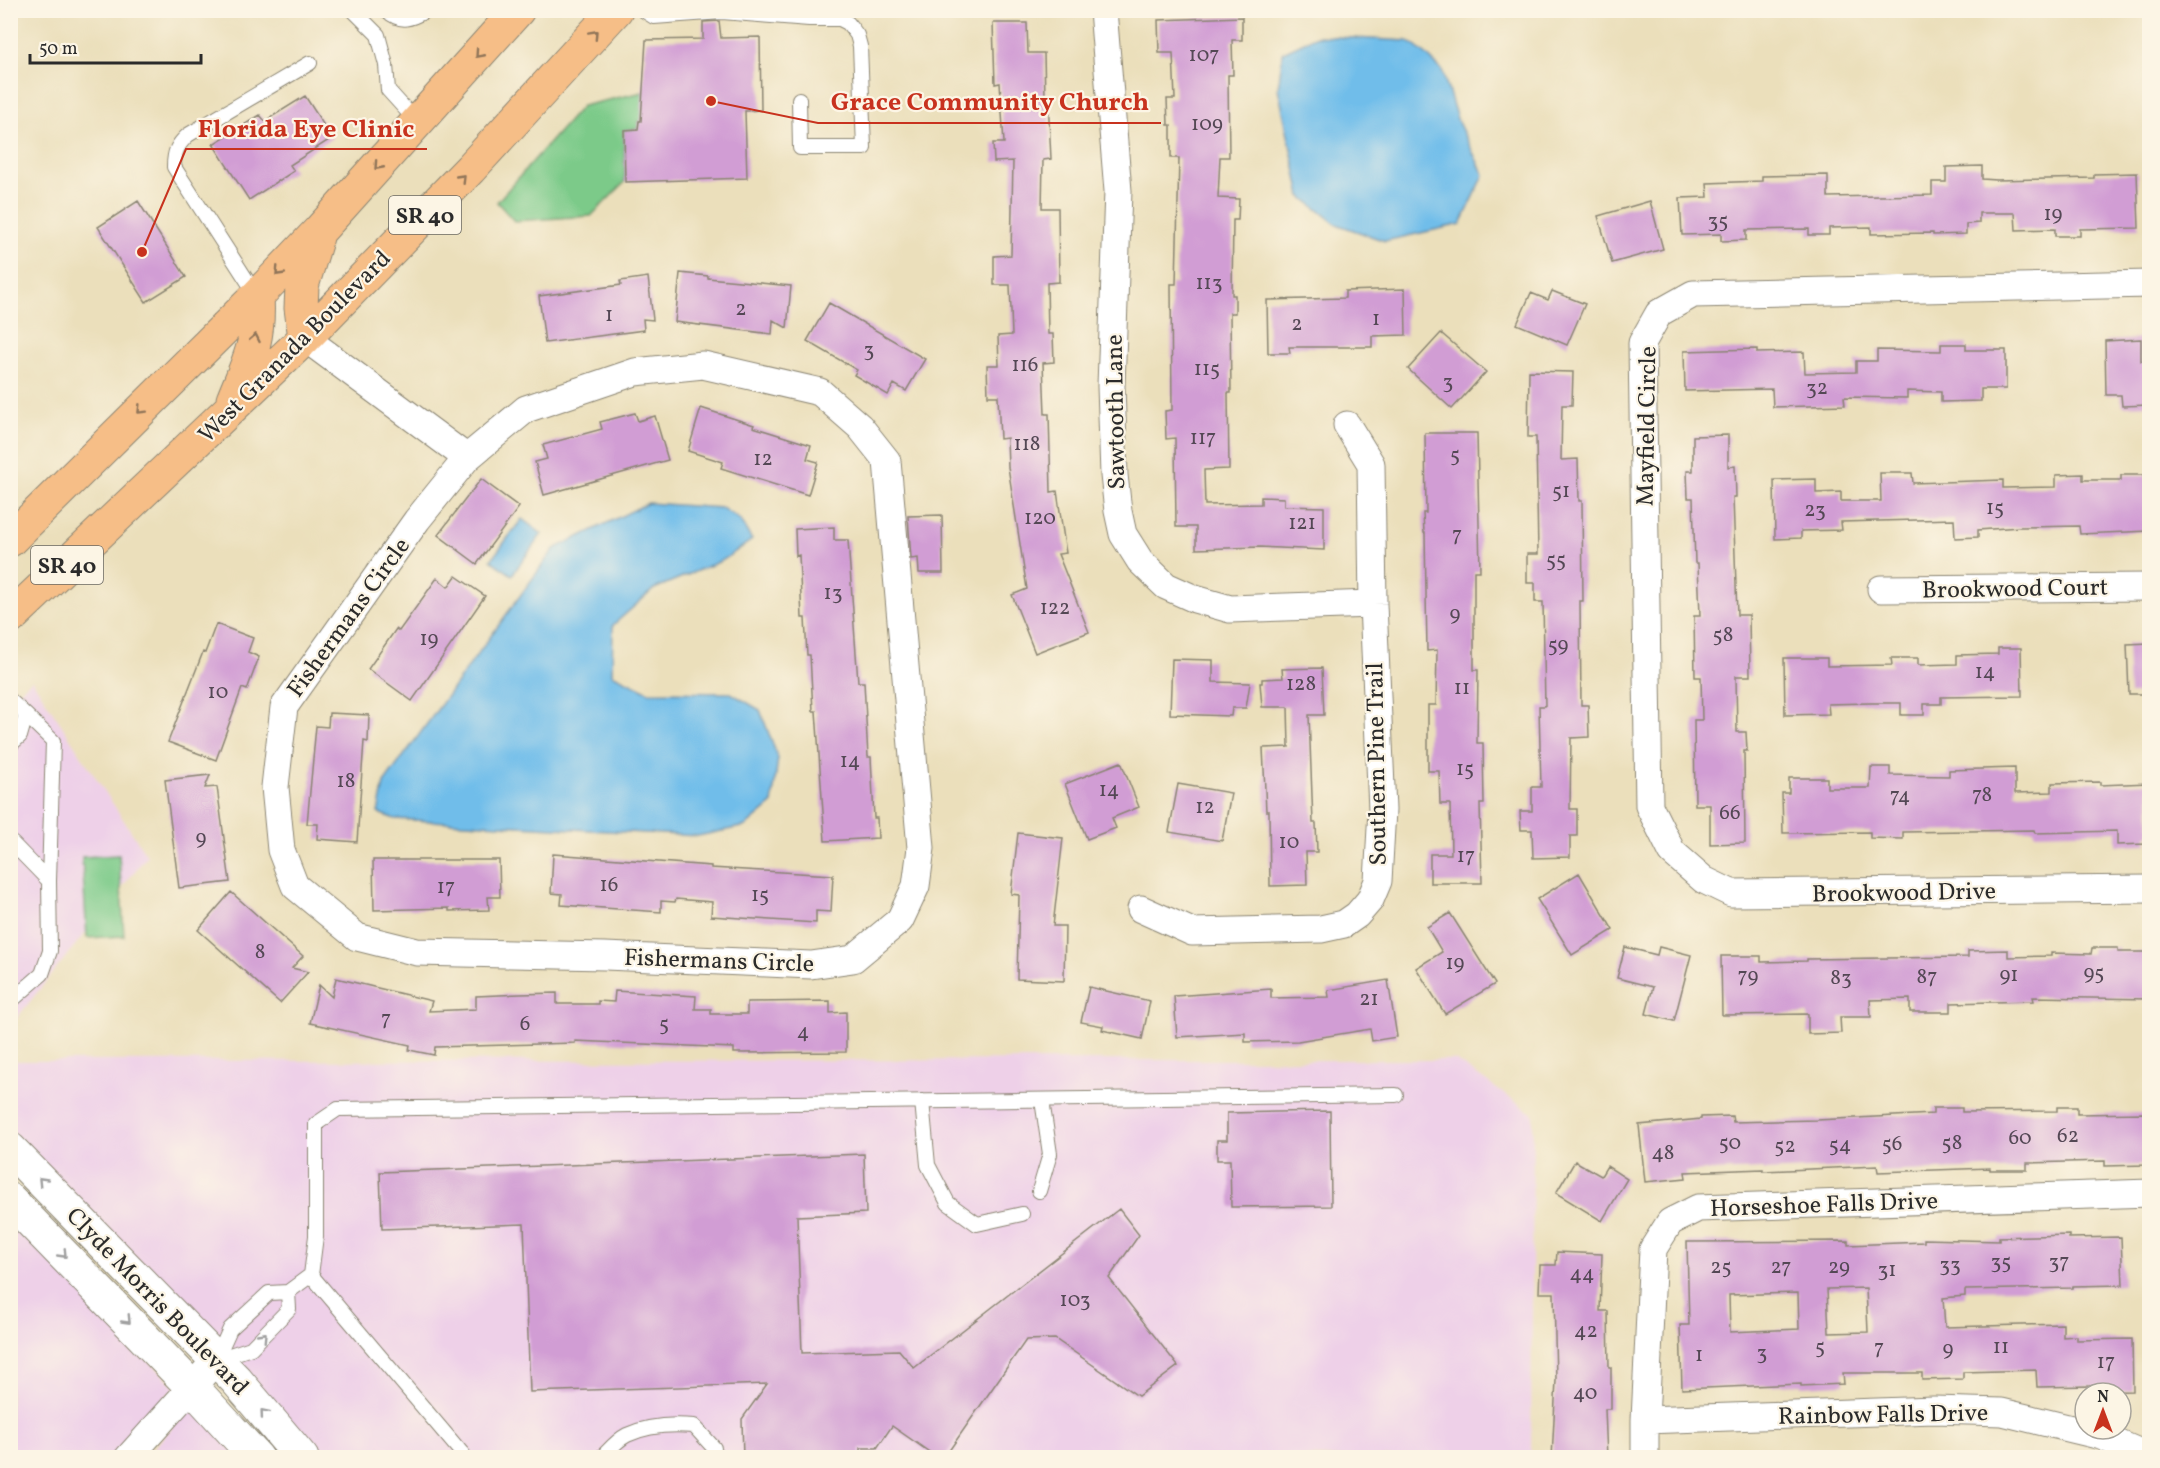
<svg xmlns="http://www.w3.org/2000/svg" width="2160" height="1468" font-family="Vollkorn,serif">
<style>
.built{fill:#eed0e8}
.green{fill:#7bca89;stroke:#537a5a;stroke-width:1.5}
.water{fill:#6fbdea;stroke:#4d748a;stroke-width:1.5}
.building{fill:#d19dd4;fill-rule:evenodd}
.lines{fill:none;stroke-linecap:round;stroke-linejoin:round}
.service-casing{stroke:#8b8573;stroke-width:16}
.minor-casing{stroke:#8b8573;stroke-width:29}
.tertiary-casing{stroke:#8b8573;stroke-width:35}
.primary-casing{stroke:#8b8573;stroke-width:35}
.service{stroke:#fff;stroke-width:14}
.minor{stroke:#fff;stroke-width:27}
.tertiary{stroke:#fff;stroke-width:33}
.primary{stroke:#f6be87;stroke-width:33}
.oneway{stroke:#907459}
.oneway2{stroke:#a0a0a0}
.labels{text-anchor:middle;stroke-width:4.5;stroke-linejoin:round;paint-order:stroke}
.number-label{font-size:21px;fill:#544855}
.shield{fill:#fcf5e5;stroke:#6a6863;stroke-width:1.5}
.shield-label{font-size:22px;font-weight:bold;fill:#2b2b2b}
.street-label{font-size:24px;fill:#2b2b2b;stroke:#fcf5e5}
.leader{fill:none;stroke:#c8321e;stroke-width:2}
.callout-dot{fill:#c8321e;stroke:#fcf5e5;stroke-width:2}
.callout-label{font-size:26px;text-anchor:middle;font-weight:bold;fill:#c8321e;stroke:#fcf5e5;stroke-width:4.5;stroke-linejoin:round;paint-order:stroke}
</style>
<rect width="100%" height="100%" fill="#fcf5e5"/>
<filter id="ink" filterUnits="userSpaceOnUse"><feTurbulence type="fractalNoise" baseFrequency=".0167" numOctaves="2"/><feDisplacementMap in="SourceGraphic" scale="12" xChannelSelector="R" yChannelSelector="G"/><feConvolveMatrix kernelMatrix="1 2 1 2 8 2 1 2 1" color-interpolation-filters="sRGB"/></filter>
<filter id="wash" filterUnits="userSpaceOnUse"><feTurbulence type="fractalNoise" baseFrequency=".008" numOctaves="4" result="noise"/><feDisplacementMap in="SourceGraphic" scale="24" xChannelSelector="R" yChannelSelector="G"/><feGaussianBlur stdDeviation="1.35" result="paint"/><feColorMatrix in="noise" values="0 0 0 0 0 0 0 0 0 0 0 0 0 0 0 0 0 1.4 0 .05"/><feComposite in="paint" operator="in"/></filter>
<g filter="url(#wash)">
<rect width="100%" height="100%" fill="#ebdfbb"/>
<path class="built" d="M32,680L147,856L11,1025V699Z
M1455,1060L1533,1114L1531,1457H318L244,1370L11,1131L10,1061Z
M10,1218L175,1387L111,1457H11Z
M192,1405L240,1458H145Z"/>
<path class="green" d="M662,91V120L639,121L638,129L624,130L625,182L591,216L514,221L497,202L582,106L643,92Z
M119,855L124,936L87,938L82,857Z"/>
<path class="water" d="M1317,36L1408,41L1424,53L1442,70L1458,122L1484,175L1461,224L1385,241L1336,224L1301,196L1278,88L1283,52Z
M648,503L722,508L740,520L752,540L723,560L654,589L613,625L612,674L649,692L731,693L760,710L778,758L772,804L746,826L698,836L395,819L378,813L384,783L554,549Z
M522,519L542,534L512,575L491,560Z"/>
<g id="blocks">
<path class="building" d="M1242,17V40H1232L1233,75H1228L1229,157H1220L1218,198L1239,199L1238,220H1233L1232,295H1235V313H1230L1231,393H1228L1229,469L1204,470L1205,505L1261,504V497L1284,498V506L1324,507V550L1260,547L1196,549V527H1176L1175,438L1166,439L1165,411L1172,410L1171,284H1176L1179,158H1171V125H1168L1167,99H1175L1173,53H1159L1158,20Z
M719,21L721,38L760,37L761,110L745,111L747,178L625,182L624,130L638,129L639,121H641L646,40L703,39V22Z
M993,23H1027L1028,53H1044L1045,98H1048L1051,159L1043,160L1042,208H1058L1059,282L1047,283L1048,334H1053L1054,362L1043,363L1045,414H1049L1051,492L1057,491L1066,553L1058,554L1089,632L1035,653L1012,595L1027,589L1008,467L1007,438L1000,439L998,396H988L987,365H999L998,336L1012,335L1010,285H994V256L1011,255L1013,161L994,162L993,143H1004L1000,83L995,84Z
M305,96L332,138L290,165L294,171L249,200L213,144L260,115L265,121Z
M1982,166V179L1997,180L2094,178V174L2137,173L2139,228L2080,229V236H2055V229L2016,230L2015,213H1979V223L1966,224V234L1933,235V233L1871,234V227L1829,228V235H1809V229L1746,230V240L1721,241V234L1682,235L1680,198L1708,197L1707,183L1762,181V176L1828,175V197L1932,195V182H1946V167Z
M138,201L186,277L146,302L98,227Z
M1650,201L1663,249L1612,263L1598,216Z
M680,273L708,276V278L791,286L787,328L773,320L772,334L675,322Z
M648,277L653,320L643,319L644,330L545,343L539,296L621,285L620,281Z
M1405,289L1406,335L1372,336V347H1289L1290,353H1268L1267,300L1345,298V291Z
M1552,291L1585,304L1567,345L1517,324L1531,293L1548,300Z
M829,303L925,359L906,391L894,384L888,395L854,375L857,370L807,341Z
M1441,333L1486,372L1452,409L1408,369Z
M2141,339V361L2150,360V405L2122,406L2121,395H2106L2105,341Z
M1941,344H1966V350H2006V389H1981V401L1941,402V392L1907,391V398L1844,397L1845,405L1773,407L1772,389L1685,391L1684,351L1757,349V353L1804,352L1805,373L1856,372V361H1877V350L1941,351Z
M1529,371L1573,372L1572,405H1562L1561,460L1578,459L1579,501H1582L1583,601H1580L1581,705H1588L1589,737L1571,738L1570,809H1577V836H1570V857L1533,858L1532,830H1521L1520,811H1532V787H1541L1539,706H1545L1543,602H1535V583H1527V554H1538L1536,437H1528Z
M701,408L754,425L753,427L811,445L807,459L818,462L808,495L721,468L723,462L688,451Z
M635,413L638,421L655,416L668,460L544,495L535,462L547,459L543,445L602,429L600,422Z
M1425,433H1477L1480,571H1474V670H1478L1477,743H1483L1484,804H1480L1482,883H1430V854H1451L1450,804H1440L1439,771H1428V705H1436L1437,650L1427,651L1425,533H1424L1423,513H1426Z
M1728,435V467L1735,466L1736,497H1733L1737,615H1749L1750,676H1736L1737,732H1746L1747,751H1744L1745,843L1710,844V805H1695L1694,720H1702L1701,677H1695L1694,616H1700L1698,563H1695L1693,498H1688L1687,471H1693V436Z
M1880,473H1912L1913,483L2003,480V488L2056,487V475L2083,474V480H2121V475H2150V531L2080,534L2079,526L2020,527L1978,530V537L1955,538L1954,519L1841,522L1842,530L1801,531V538L1775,539L1774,480L1816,479V493L1841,492V501H1881Z
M481,479L519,507L477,564L438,535Z
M942,515L943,573H919L918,558L911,559L908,516Z
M834,527V540H848L858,682H864L868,757H871L874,818H877L878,838L825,841L816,711H813L810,655H807L805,618H802L799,555L796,556L795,529Z
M456,576L485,596L412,701L368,669L396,629L399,631L437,578L448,587Z
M216,624L253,638L248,652L259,657L247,690L242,688L216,760L168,742L203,652L205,653Z
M2150,643V694H2129L2127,644Z
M1998,648H2021L2022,696L1941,697V704H1924V715H1901V703H1870L1828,704L1829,714L1785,715L1784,658H1827V666L1892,665L1891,658H1918V665L1957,664V655L1998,654Z
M1172,659L1213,660V682L1250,683L1246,708H1232L1231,716L1170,714Z
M1322,668L1324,715H1309L1313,823H1316L1317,852H1306L1307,885L1270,886L1269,811H1266L1263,748L1289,747L1288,707H1262L1260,683H1262V679L1283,678L1282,669Z
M329,713L369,715L368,742L364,741L357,842L317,839L318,824H307L316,726L328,727Z
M1121,762L1139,807L1112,818L1116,828L1087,839L1065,784Z
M1871,767H1890V775L1949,776V770L2015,768V793L2052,792V783L2100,782V785L2149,783L2150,835H2147V844L2117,845V831L2035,833L2034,830L1903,832V839L1870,838V832L1783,833L1782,793H1789V778H1827V788H1870Z
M210,775L205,788L217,787L230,882L179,888L165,780Z
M1178,784L1231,793L1222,841L1169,832Z
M1018,833L1063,838L1053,926H1065L1064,981L1017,979L1019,895L1011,894Z
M553,854L711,866V868L833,875L831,912L816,911V923L711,916L712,902L676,899L675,902L661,901V912L561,905L562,894L551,893Z
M373,860H499L500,897H488L489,910L449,911V908L374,910Z
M1579,873L1613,930L1572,955L1537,899Z
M231,892L303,956L292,968L308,972L280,1003L198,930Z
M1450,913L1495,984L1445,1014L1416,968L1442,952L1427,927Z
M1625,947L1657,955L1659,947L1691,955L1674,1021L1646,1014L1653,987L1617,978Z
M2092,948H2118V952H2150V999L2033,997L2034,1001L1951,1003V1012H1910V999L1870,1000L1871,1017H1840L1841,1033L1808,1034V1014L1722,1015L1721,956H1761V962L1807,961V959L1968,957V951L2008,950V957L2051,956V953L2091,954Z
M336,978L432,1001L429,1011L476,1009V996L520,994L557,993V1004H598V1001L614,1002L615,991L696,996L695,1009H711V1014H747V1002L830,1001V1013L846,1012V1052L734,1053V1048L575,1041V1043L435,1047L434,1055L409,1050L410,1045L310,1023L319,985L332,997Z
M1388,980L1397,1037L1372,1041L1370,1029L1298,1041L1245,1042V1033L1177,1037L1174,996L1271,989V998L1329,997L1328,990Z
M1089,987L1150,1001L1142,1039L1102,1030L1103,1026L1081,1022Z
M2057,1107H2077V1114L2145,1113L2146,1165L2105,1166V1161L2027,1163V1170H1990V1168L1878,1172L1877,1166L1763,1171V1169L1685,1172L1686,1178L1645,1182L1639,1125L1701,1119V1117L1732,1116L1733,1122L1817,1120L1933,1114V1108H1962V1112L2057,1111Z
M1330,1111L1331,1206L1231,1207L1230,1160H1217V1140H1227V1113Z
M864,1154L866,1213L797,1216L802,1353L899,1350L914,1368L1119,1209L1139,1235L1109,1278L1178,1366L1138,1396L1055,1339L1026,1340L944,1458H938L892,1426L877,1448H860V1458H743L742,1419L767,1384L530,1392L524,1224L382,1229L380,1172Z
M1575,1161L1601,1176L1607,1166L1627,1179L1602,1221L1556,1193Z
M2069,1235V1238L2121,1237L2123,1285L2072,1286V1288L1965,1290V1296L1943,1298L1945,1327L2063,1324V1337L2076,1336V1340L2132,1339L2133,1391L2092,1392V1386L2037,1387L2036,1370L1963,1372V1379L1922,1380V1373H1843L1844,1384L1801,1386V1384L1682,1389L1680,1325H1689L1687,1242L1848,1241V1245L1924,1242V1239L1999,1241V1237ZM1866,1288L1868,1332L1829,1333L1827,1289ZM1798,1293L1799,1329L1730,1332L1729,1295Z
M1557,1252L1602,1254L1600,1311H1608L1609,1367H1611V1409H1605L1607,1458H1552L1556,1380L1554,1293H1539L1540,1265H1556Z"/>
</g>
</g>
<g filter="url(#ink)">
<use href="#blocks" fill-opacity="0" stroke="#8b8573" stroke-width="1.5"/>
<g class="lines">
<defs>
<path id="service" d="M353,10L378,35L386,65L388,90L417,122
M386,10C401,24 411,19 427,10
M643,10L654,17L722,12L809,19H840L848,23L857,35L860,46L864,148H800L799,99
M257,296L174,167C174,152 177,145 188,135L310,63
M10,700L26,715L20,736L10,745
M12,843L49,881
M10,1002L42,974L50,951L49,881L53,741L26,715
M922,1101L928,1165L948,1203L977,1224L1022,1214
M1039,1191L1050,1154L1042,1100
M311,1275L466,1458
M218,1359L251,1348L289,1309L288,1292
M216,1360L230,1329L269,1293L288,1292L311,1275L316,1236V1124L338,1109L1396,1095
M601,1458C609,1450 617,1440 627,1435C648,1425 671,1424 694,1426L714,1448"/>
<path id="minor" d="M1103,10L1118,191L1111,386L1114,475L1118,511L1123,534L1140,561L1166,586L1195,599L1230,609L1373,604
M2150,284L1693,294L1659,313L1642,343L1649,806L1672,852L1704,880L1731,893L2150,889
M305,338L467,458
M703,365L820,392L860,427L887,461L921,848L916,886L900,920L853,959L811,965L605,956L417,952L357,937L295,886L281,850L275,787L284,707L417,520L467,458L526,409L635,372Z
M1881,589L2150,587
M1141,909L1192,932L1321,929L1344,924L1357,915L1370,900L1378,881L1382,810L1373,604L1371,464L1347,425
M1645,1420L1934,1410L2002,1412L2101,1436L2150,1457
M128,1458L216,1360
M1645,1458V1420L1653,1249L1670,1222L1698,1208L2150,1193"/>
<path id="tertiary" d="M10,1149L236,1380L302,1458
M10,1200L192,1387L257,1458"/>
<path id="primary" d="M305,338L301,308L302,286L317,237
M233,400C249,360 260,341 257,296
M10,540L257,296L320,230L518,10
M10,618L305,338L470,169L616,10"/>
</defs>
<use href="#service" class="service-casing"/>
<use href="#minor" class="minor-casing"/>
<use href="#tertiary" class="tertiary-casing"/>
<use href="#primary" class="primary-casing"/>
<use href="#service" class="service"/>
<use href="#minor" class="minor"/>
<use href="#tertiary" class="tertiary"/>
<use href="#primary" class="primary"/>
</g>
<defs><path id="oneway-chevron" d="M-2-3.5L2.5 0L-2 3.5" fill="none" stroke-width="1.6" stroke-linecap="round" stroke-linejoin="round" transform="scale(1.5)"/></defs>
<g class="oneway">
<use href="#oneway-chevron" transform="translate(594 34) rotate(-47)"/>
<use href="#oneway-chevron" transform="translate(479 54) rotate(132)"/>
<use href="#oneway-chevron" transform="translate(378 166) rotate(132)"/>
<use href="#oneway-chevron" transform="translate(462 178) rotate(-46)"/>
<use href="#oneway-chevron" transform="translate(279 272) rotate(134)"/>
<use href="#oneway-chevron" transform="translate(255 338) rotate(-79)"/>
<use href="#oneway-chevron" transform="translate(141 410) rotate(135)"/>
</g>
<g class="oneway2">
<use href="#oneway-chevron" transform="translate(42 1181) rotate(-134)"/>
<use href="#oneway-chevron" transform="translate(63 1254) rotate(46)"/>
<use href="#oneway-chevron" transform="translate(127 1320) rotate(46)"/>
<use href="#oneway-chevron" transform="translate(263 1336) rotate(-46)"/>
<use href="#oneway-chevron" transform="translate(264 1413) rotate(-130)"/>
</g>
</g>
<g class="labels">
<g class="number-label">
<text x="1204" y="61">107</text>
<text x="1207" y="130">109</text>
<text x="2053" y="220">19</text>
<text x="1718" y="227">35</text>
<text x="1209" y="289">113</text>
<text x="741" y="315">2</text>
<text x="609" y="321">1</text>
<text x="1376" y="325">1</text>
<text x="1297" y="330">2</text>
<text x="869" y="356">3</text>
<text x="1025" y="371">116</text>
<text x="1207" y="375">115</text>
<text x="1448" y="388">3</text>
<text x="1817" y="394">32</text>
<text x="1203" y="444">117</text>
<text x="1027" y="450">118</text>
<text x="1455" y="461">5</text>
<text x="763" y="465">12</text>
<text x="1561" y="497">51</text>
<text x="1995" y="514">15</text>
<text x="1815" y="516">23</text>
<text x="1040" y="524">120</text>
<text x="1302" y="529">121</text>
<text x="1457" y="541">7</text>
<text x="1556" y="566">55</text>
<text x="833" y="599">13</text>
<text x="1055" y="614">122</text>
<text x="1455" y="620">9</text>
<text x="1723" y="641">58</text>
<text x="429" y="645">19</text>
<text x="1558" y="651">59</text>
<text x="1985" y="678">14</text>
<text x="1301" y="690">128</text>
<text x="1462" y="694">11</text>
<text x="218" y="698">10</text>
<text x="850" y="767">14</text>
<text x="1465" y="775">15</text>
<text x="346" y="787">18</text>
<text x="1109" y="796">14</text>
<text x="1982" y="801">78</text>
<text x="1900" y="802">74</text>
<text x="1205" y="813">12</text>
<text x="1730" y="819">66</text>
<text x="201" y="844">9</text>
<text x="1289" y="848">10</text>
<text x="1466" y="862">17</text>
<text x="609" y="891">16</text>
<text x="446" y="893">17</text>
<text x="760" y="901">15</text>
<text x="260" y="958">8</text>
<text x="1455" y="969">19</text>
<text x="2094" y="979">95</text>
<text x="2009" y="981">91</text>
<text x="1748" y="982">79</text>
<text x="1927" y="983">87</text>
<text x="1841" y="984">83</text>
<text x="1369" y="1005">21</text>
<text x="386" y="1025">7</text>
<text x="525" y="1030">6</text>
<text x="664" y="1030">5</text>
<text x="803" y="1038">4</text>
<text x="2068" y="1142">62</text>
<text x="2020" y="1144">60</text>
<text x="1730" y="1149">50</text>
<text x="1952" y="1149">58</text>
<text x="1892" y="1150">56</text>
<text x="1840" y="1151">54</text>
<text x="1785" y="1152">52</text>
<text x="1663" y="1159">48</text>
<text x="2001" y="1268">35</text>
<text x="2059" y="1268">37</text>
<text x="1950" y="1271">33</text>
<text x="1721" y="1273">25</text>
<text x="1781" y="1273">27</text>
<text x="1839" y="1273">29</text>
<text x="1887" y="1276">31</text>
<text x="1582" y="1280">44</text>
<text x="1075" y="1306">103</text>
<text x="1586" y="1337">42</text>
<text x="1820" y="1353">5</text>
<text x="2001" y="1353">11</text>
<text x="1879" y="1354">7</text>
<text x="1948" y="1355">9</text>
<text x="1762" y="1359">3</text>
<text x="1699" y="1361">1</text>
<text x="2106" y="1368">17</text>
<text x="1585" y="1399">40</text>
</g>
<g class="shield">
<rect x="389" y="196" width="72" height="38" rx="4.5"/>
<rect x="31" y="546" width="72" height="38" rx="4.5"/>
</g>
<g class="shield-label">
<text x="425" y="223">SR 40</text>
<text x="67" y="573">SR 40</text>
</g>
<g class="street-label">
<text transform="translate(294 346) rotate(-45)" y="8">West Granada Boulevard</text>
<text transform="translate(1115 412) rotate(-91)" y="8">Sawtooth Lane</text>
<text transform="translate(1646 426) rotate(-89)" y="8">Mayfield Circle</text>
<text transform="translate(2015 588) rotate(-1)" y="8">Brookwood Court</text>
<text transform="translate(348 617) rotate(-54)" y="8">Fishermans Circle</text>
<text transform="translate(1376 764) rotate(-91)" y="8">Southern Pine Trail</text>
<text transform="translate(1904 892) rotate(-1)" y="8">Brookwood Drive</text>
<text transform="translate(719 960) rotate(2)" y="8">Fishermans Circle</text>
<text transform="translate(1824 1204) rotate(-2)" y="8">Horseshoe Falls Drive</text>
<text transform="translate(158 1301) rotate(46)" y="8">Clyde Morris Boulevard</text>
<text transform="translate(1883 1414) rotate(-1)" y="8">Rainbow Falls Drive</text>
</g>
</g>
<path class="leader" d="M711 101L818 123H1161M142 252L186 149H427"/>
<g class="callout-dot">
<circle cx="711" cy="101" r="6"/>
<circle cx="142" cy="252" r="6"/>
</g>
<g class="callout-label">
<text x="990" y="110">Grace Community Church</text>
<text x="306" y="137">Florida Eye Clinic</text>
</g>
<rect width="2160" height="1468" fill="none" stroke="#fcf5e5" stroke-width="36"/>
<g transform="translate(2103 1411)"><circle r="28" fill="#fcf5e5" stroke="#a8a49b" stroke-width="1.5"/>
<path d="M0-4.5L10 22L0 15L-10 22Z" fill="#c8321e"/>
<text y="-9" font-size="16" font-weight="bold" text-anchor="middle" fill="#2b2b2b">N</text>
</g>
<path d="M30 54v9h171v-9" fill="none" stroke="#2b2b2b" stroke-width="3"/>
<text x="39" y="54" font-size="18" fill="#2b2b2b" stroke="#fcf5e5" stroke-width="4.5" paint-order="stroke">50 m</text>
</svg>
